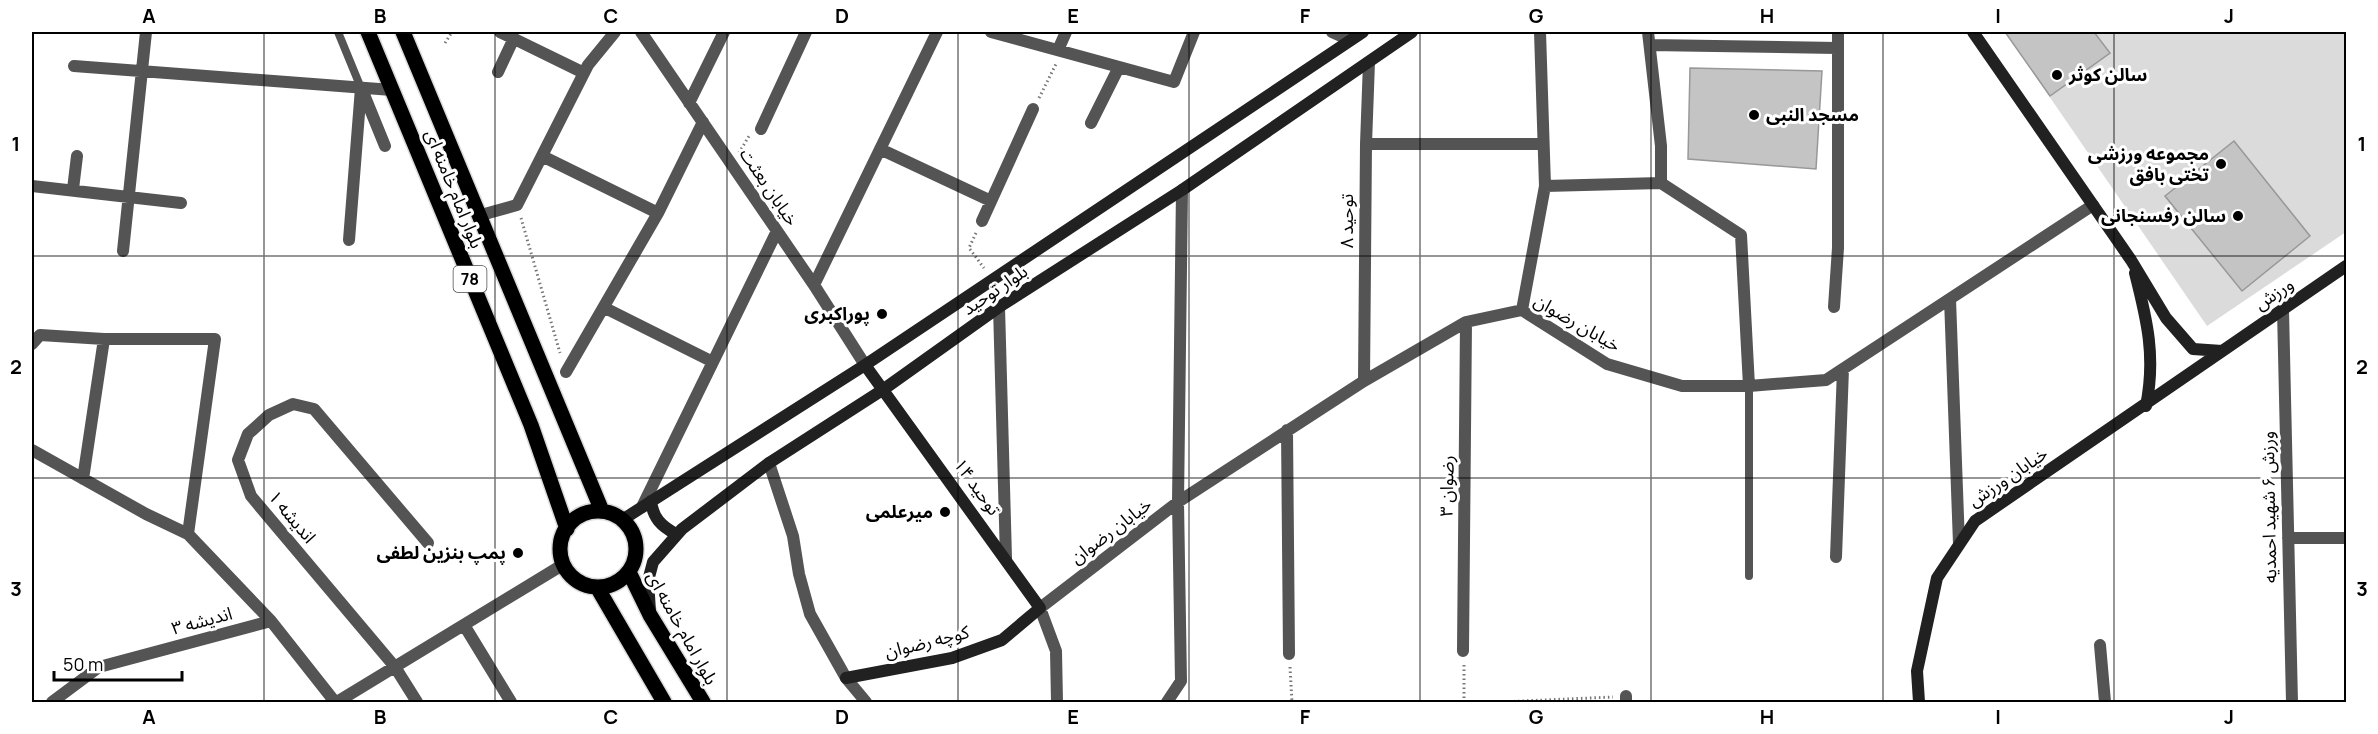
<svg xmlns="http://www.w3.org/2000/svg" width="2378" height="734" font-family="Manrope,'Noto Sans Arabic',sans-serif">
<style>
.green{fill:#dbdbdb}
.building{fill:#c4c4c4;stroke:#989898;stroke-width:1.5}
.lines{fill:none;stroke-linecap:round;stroke-linejoin:round}
.primary-casing{stroke:#dbdbdb;stroke-width:18}
.path{stroke:#767676;stroke-width:3;stroke-dasharray:1.5 3;stroke-linecap:butt}
.lane{stroke:#545454;stroke-width:8}
.street{stroke:#545454;stroke-width:12}
.secondary{stroke:#212121;stroke-width:12}
.primary{stroke:#000;stroke-width:15}
.grid{fill:none;stroke:#000;stroke-width:1.5;stroke-opacity:0.55}
.poi-dot{fill:#000;stroke:#fff;stroke-width:2}
.labels{text-anchor:middle;stroke-width:6;stroke-linejoin:round;paint-order:stroke}
.shield{fill:#fff;stroke:#4c4c4c;stroke-width:1.5}
.shield-label{font-size:16px;font-weight:bold;fill:#000}
.poi-label{font-size:18px;font-weight:bold;fill:#000;stroke:#fff;text-anchor:end}
.street-label{font-size:18px;fill:#000;stroke:#fff}
.neatline{fill:none;stroke:#000;stroke-width:2}
.grid-label{font-size:20px;text-anchor:middle;font-weight:bold;fill:#000}
</style>
<rect width="100%" height="100%" fill="#fff"/>
<path class="green" d="M2005,32H2346V232L2207,326Z"/>
<path class="building" d="M2005,32H2094L2110,53L2050,96Z
M1690,68L1822,71L1816,169L1688,159Z
M2234,141L2310,236L2242,291L2165,196Z"/>
<g class="lines">
<defs>
<path id="primary" d="M368,32L531,425L567,529
M403,32L602,511
M560 549a38 38 0 1 1 76 0a38 38 0 1 1-76 0Z
M629,572L650,615L703,702
M597,587L664,702"/>
</defs>
<use href="#primary" class="primary-casing"/>
<path class="path" d="M445,43L452,32
M1039,98L1056,64
M739,153L749,136
M521,218L560,353
M976,233L969,248L984,268
M1464,665V702
M1290,667L1292,702
M1184,702H1423
M1500,702L1613,697"/>
<path class="lane" d="M338,32L361,88
M1749,576V386"/>
<path class="street" d="M500,32L584,73
M641,32L814,285L865,365
M991,32L1174,82L1194,32
M1332,32L1350,40
M1648,32L1661,146V183L1741,235L1749,386
M1650,45L1837,48
M1058,50L1066,32
M74,66L392,90
M498,72L514,38
M363,92L385,146
M689,103L724,32
M1091,123L1119,67
M761,129L806,32
M1366,144H1543
M880,149L991,201
M542,156L658,213
M32,186L181,203
M1545,186L1661,183
M73,189L77,156
M481,215L517,205L588,65L615,32
M982,221L1033,109
M349,240L361,88
M123,251L146,32
M814,285L937,32
M1950,299L1959,544
M999,307L1006,558
M1834,307L1838,248V32
M605,308L711,361
M1522,310L1545,186L1540,32
M2283,310L2292,702
M32,344L40,335L104,339H215L188,534
M566,372L658,213L703,122
M1364,381L1366,144L1369,62
M1287,430L1289,654
M32,450L146,514L188,534L271,621
M769,463L793,536L799,574L810,614L846,678L866,702
M83,479L104,339
M642,507L777,231
M2288,538H2346
M1836,557L1843,369
M464,625L511,702
M2100,645L2105,702
M1463,651L1466,322
M1626,696V702
M52,702L99,667L271,621L335,702
M337,702L564,564
M417,702L395,667L251,496L238,460L248,434L269,415L293,404L314,409L428,543
M1057,702L1056,651L1040,608L1178,502L1364,381L1466,322L1522,310L1607,364L1682,386H1749L1826,380L2093,205
M1167,702L1181,681L1178,502L1182,190"/>
<path class="secondary" d="M1973,32L2131,260L2166,318L2193,349L2222,351
M2135,273C2147,320 2156,357 2146,406
M651,501C653,518 661,526 676,534
M622,520L865,365L1363,32
M650,611L648,581L653,562L682,529L769,463L884,389L999,307L1182,190L1412,32
M846,678L952,658L1002,640L1040,608L865,365
M1919,702L1917,671L1937,578L1975,521L2346,266"/>
<use href="#primary" class="primary"/>
</g>
<path class="grid" d="M264,32V702M495,32V702M727,32V702M958,32V702M1189,32V702M1420,32V702M1651,32V702M1883,32V702M2114,32V702M32,256H2346M32,478H2346"/>
<g class="poi-dot">
<circle cx="2057" cy="75" r="6"/>
<circle cx="1754" cy="115" r="6"/>
<circle cx="2221" cy="164" r="6"/>
<circle cx="2238" cy="216" r="6"/>
<circle cx="882" cy="314" r="6"/>
<circle cx="945" cy="512" r="6"/>
<circle cx="518" cy="553" r="6"/>
</g>
<g class="labels">
<rect class="shield" x="453.5" y="266" width="33" height="26" rx="4.5"/>
<g class="shield-label">
<text x="470" y="285">78</text>
</g>
<g class="poi-label">
<text x="2069" y="81" text-anchor="start">سالن کوثر</text>
<text x="1766" y="121" text-anchor="start">مسجد النبی</text>
<text x="2209" y="160">مجموعه ورزشی<tspan x="2209" dy="21">تختی بافق</tspan></text>
<text x="2226" y="222">سالن رفسنجانی</text>
<text x="870" y="320">پوراکبری</text>
<text x="933" y="518">میرعلمی</text>
<text x="506" y="559">پمپ بنزین لطفی</text>
</g>
<g class="street-label">
<text transform="translate(769 187) rotate(56)" y="6">خیابان بعثت</text>
<text transform="translate(454 189) rotate(68)" y="6">بلوار امام خامنه ای</text>
<text transform="translate(1347 221) rotate(-90)" y="6">توحید ۸</text>
<text transform="translate(995 290) rotate(-34)" y="6">بلوار توحید</text>
<text transform="translate(2274 294) rotate(-34)" y="6">ورزش</text>
<text transform="translate(1577 323) rotate(30)" y="6">خیابان رضوان</text>
<text transform="translate(2008 477) rotate(-34)" y="6">خیابان ورزش</text>
<text transform="translate(1447 486) rotate(-89)" y="6">رضوان ۳</text>
<text transform="translate(977 487) rotate(54)" y="6">توحید ۱۴</text>
<text transform="translate(2269 507) rotate(-91)" y="6">ورزش ۶ شهید احمدیه</text>
<text transform="translate(292 517) rotate(50)" y="6">اندیشه ۱</text>
<text transform="translate(1111 531) rotate(-37)" y="6">خیابان رضوان</text>
<text transform="translate(202 621) rotate(-15)" y="6">اندیشه ۳</text>
<text transform="translate(682 628) rotate(61)" y="6">بلوار امام خامنه ای</text>
<text transform="translate(927 642) rotate(-14)" y="6">کوچه رضوان</text>
</g>
</g>
<rect width="2378" height="734" fill="none" stroke="#ffffff" stroke-width="66"/>
<path d="M54 671v9h128v-9" fill="none" stroke="#000000" stroke-width="3"/>
<text x="63" y="671" font-size="18" fill="#000000" stroke="#ffffff" stroke-width="4.5" paint-order="stroke">50 m</text>
<rect x="33" y="33" width="2312" height="668" class="neatline"/>
<g class="grid-label">
<text x="149" y="23">A</text>
<text x="380" y="23">B</text>
<text x="611" y="23">C</text>
<text x="842" y="23">D</text>
<text x="1073" y="23">E</text>
<text x="1305" y="23">F</text>
<text x="1536" y="23">G</text>
<text x="1767" y="23">H</text>
<text x="1998" y="23">I</text>
<text x="2229" y="23">J</text>
<text x="16" y="151">1</text>
<text x="2362" y="151">1</text>
<text x="16" y="374">2</text>
<text x="2362" y="374">2</text>
<text x="16" y="596">3</text>
<text x="2362" y="596">3</text>
<text x="149" y="724">A</text>
<text x="380" y="724">B</text>
<text x="611" y="724">C</text>
<text x="842" y="724">D</text>
<text x="1073" y="724">E</text>
<text x="1305" y="724">F</text>
<text x="1536" y="724">G</text>
<text x="1767" y="724">H</text>
<text x="1998" y="724">I</text>
<text x="2229" y="724">J</text>
</g>
</svg>
